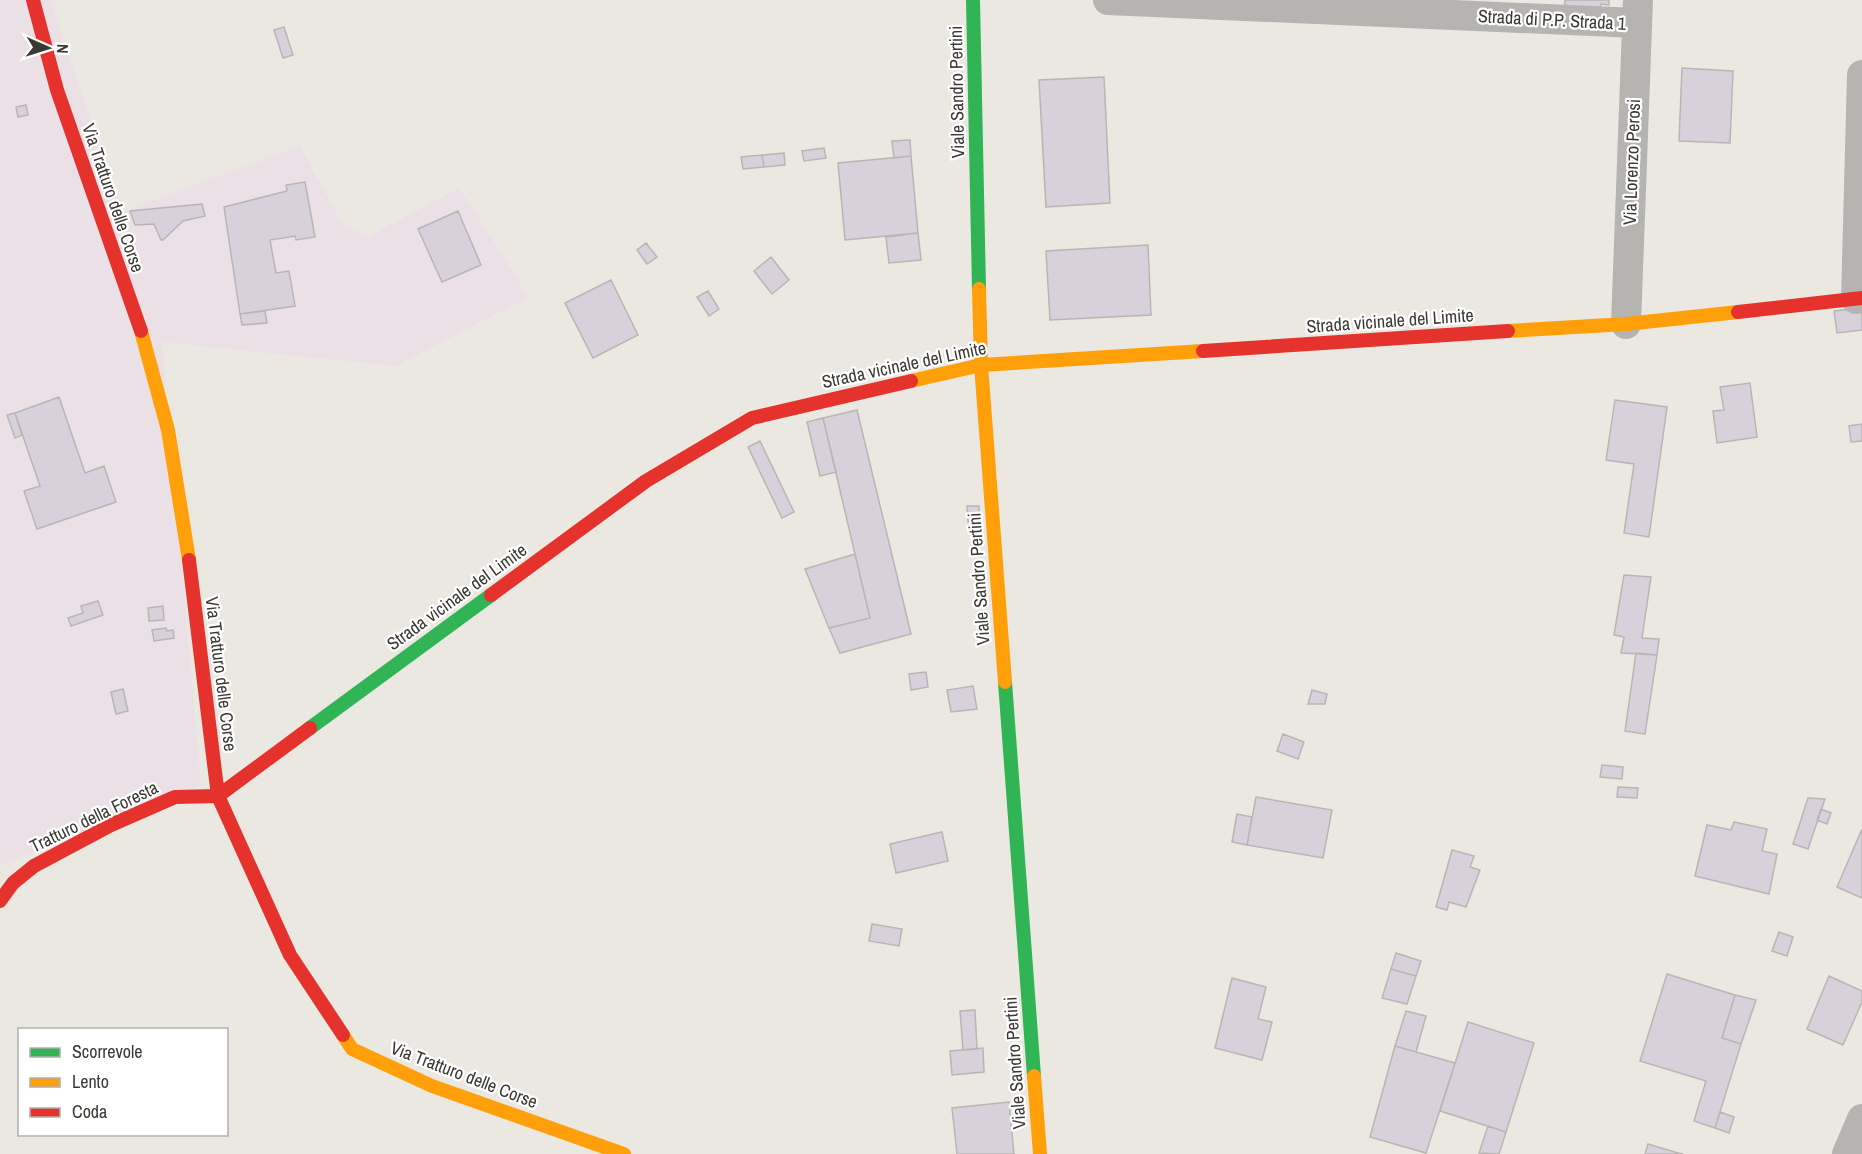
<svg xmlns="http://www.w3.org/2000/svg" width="1862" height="1154" font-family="'Archivo Narrow',sans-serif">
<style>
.commercial{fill:#ebe0e6}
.building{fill:#d8d0da;stroke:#b8b6b5;stroke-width:1.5}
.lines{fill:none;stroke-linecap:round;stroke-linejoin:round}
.street{stroke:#b6b4b1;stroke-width:30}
.fast{stroke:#30b455;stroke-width:14}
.slow{stroke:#ff9f0a;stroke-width:14}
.jam{stroke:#e5322d;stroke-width:14}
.labels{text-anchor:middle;stroke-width:4.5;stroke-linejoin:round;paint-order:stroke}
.street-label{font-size:18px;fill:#3a3933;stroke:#fff}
</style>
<rect width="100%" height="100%" fill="#eae8e0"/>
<path class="commercial" d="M0,0H50L122,212L300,146L343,225L368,237L459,188L518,279L527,298L396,366L162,342L201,786L0,865Z"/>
<path class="building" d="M1565,0H1609V5L1601,4L1600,12L1564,11Z
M284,27L293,55L283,58L274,30Z
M1682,68L1733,71L1730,143L1679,141Z
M1104,77L1110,203L1046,207L1039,80Z
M26,105L28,115L18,117L16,107Z
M910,140L911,156L894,158L892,141Z
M824,148L826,158L804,161L802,151Z
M784,153L785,165L764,167L762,155Z
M762,155L764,167L743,169L741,157Z
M911,156L918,233L845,240L838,163Z
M305,182L315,237L296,240L295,236L270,240L276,273L289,271L295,306L240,314L224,207L287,191L286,185Z
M202,204L205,216L183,221L163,240H161L154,224L135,225L130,211Z
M458,211L481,265L442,282L418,229Z
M918,233L921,260L889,263L886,237Z
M646,243L657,257L647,264L637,250Z
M1148,245L1151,315L1050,320L1046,251Z
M771,257L789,280L772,294L754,271Z
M611,280L638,335L593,358L565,303Z
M708,291L719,309L709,316L697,297Z
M1862,308V330L1837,333L1834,311Z
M265,311L267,323L242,325L240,314Z
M1750,383L1757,437L1717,443L1713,411L1724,410L1720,387Z
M59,397L85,473L104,466L116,502L37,529L24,491L40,486L15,413Z
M1615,400L1667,407L1649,537L1624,533L1634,464L1606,460Z
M857,410L911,634L840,653L829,628L870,618L823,418Z
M15,413L22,435L15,438L7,415Z
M823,418L836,472L820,476L807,422Z
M1862,424V441L1851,442L1849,426Z
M760,441L794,512L782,518L748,447Z
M967,506H979V521L968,522Z
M855,554L870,618L829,628L805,569Z
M1624,575L1651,577L1642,638L1659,639L1657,655L1621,653L1624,637L1614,635Z
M98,601L103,615L71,626L68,618L83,613L81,606Z
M163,606L164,620L149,621L148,608Z
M166,628L167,631L173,630L174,638L154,641L152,630Z
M1636,653L1657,655L1645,734L1625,731Z
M926,672L928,687L911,690L909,674Z
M973,686L977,709L951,712L947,690Z
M123,689L128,711L116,714L111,692Z
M1312,690L1327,694L1325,704H1308Z
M1283,734L1304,742L1298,759L1277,751Z
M1602,765L1623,767L1622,779L1600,777Z
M1618,787L1638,788L1637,798L1617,797Z
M1256,797L1332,810L1323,858L1247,845Z
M1808,798L1825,799L1808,849L1793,844Z
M1821,809L1831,813L1827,824L1817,820Z
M1237,814L1252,817L1247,845L1232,842Z
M1734,822L1767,829L1762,851L1777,854L1769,894L1695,876L1707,825L1731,830Z
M1862,829V898L1837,887Z
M942,832L948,861L896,873L890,844Z
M1452,850L1474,856L1470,867L1480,870L1466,907L1449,902L1447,910L1436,907Z
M872,924L902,929L899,946L869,941Z
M1779,932L1793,937L1787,956L1772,951Z
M1396,953L1421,961L1416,976L1391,969Z
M1391,969L1416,976L1407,1004L1382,998Z
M1667,974L1735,995L1722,1038L1741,1044L1715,1128L1694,1121L1706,1081L1640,1061Z
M1829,976L1862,991V1002L1843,1045L1807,1029Z
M1232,978L1266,987L1258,1019L1272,1022L1262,1060L1215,1048Z
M1735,995L1756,1000L1741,1044L1722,1038Z
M975,1010L977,1049L963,1050L960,1011Z
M1406,1011L1426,1016L1416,1052L1395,1046Z
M1468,1022L1534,1043L1506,1132L1440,1111Z
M1395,1046L1455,1063L1426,1153L1370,1137Z
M983,1048L984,1072L952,1075L950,1051Z
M1009,1102L1014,1154H957L952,1108Z
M1720,1112L1734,1117L1729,1133L1715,1128Z
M1488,1126L1506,1132L1499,1154L1479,1153Z
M1648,1144L1678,1153L1683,1154H1645Z"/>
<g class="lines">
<path class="street" d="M1108,0L1637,23
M1856,299L1862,75
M1626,324L1638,0
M1847,1154L1862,1119"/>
<path class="fast" d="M973,0L979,289
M1005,682L1034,1076
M310,728L491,595"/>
<path class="slow" d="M979,289L981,365L1005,682
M141,331L168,430L189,560
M1508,331L1626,324L1738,312
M911,381L981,365L1203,351
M343,1035L352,1049L432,1086L624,1154
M1034,1076L1040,1154"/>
<path class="jam" d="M33,0L57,90L141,331
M1738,312L1862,298
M1203,351L1508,331
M189,560L218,796L290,955L343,1035
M491,595L646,481L752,418L911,381
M0,901L13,883L34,866L111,825L175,797L218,796L310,728"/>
</g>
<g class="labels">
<g class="street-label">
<text transform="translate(1552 20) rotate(3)" y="6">Strada di P.P. Strada 1</text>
<text transform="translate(957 92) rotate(-91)" y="6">Viale Sandro Pertini</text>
<text transform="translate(1632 162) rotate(-88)" y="6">Via Lorenzo Perosi</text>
<text transform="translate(113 198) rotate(71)" y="6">Via Tratturo delle Corse</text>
<text transform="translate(1390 321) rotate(-4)" y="6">Strada vicinale del Limite</text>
<text transform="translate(904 365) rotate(-12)" y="6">Strada vicinale del Limite</text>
<text transform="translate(979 579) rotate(-94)" y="6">Viale Sandro Pertini</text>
<text transform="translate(457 597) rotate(-36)" y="6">Strada vicinale del Limite</text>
<text transform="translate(221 674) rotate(83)" y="6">Via Tratturo delle Corse</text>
<text transform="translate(94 817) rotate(-26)" y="6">Tratturo della Foresta</text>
<text transform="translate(1015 1063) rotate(-94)" y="6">Viale Sandro Pertini</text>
<text transform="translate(464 1075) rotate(21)" y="6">Via Tratturo delle Corse</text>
</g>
</g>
<rect x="18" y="1028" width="210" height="108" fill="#ffffff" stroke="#b0b0ad" stroke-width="1.5"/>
<rect x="30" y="1048" width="30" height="9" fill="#30b455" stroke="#b0b0ad" stroke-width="1.5"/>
<text x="72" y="1058" font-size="18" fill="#3a3933">Scorrevole</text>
<rect x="30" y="1078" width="30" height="9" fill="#ff9f0a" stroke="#b0b0ad" stroke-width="1.5"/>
<text x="72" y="1088" font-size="18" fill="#3a3933">Lento</text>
<rect x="30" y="1108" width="30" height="9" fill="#e5322d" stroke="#b0b0ad" stroke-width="1.5"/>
<text x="72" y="1118" font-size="18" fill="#3a3933">Coda</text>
<g transform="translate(48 48) rotate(93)" stroke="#ffffff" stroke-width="4.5" paint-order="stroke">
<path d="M0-4.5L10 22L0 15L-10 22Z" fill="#3a3933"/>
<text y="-9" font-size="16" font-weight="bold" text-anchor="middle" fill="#3a3933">N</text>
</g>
</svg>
